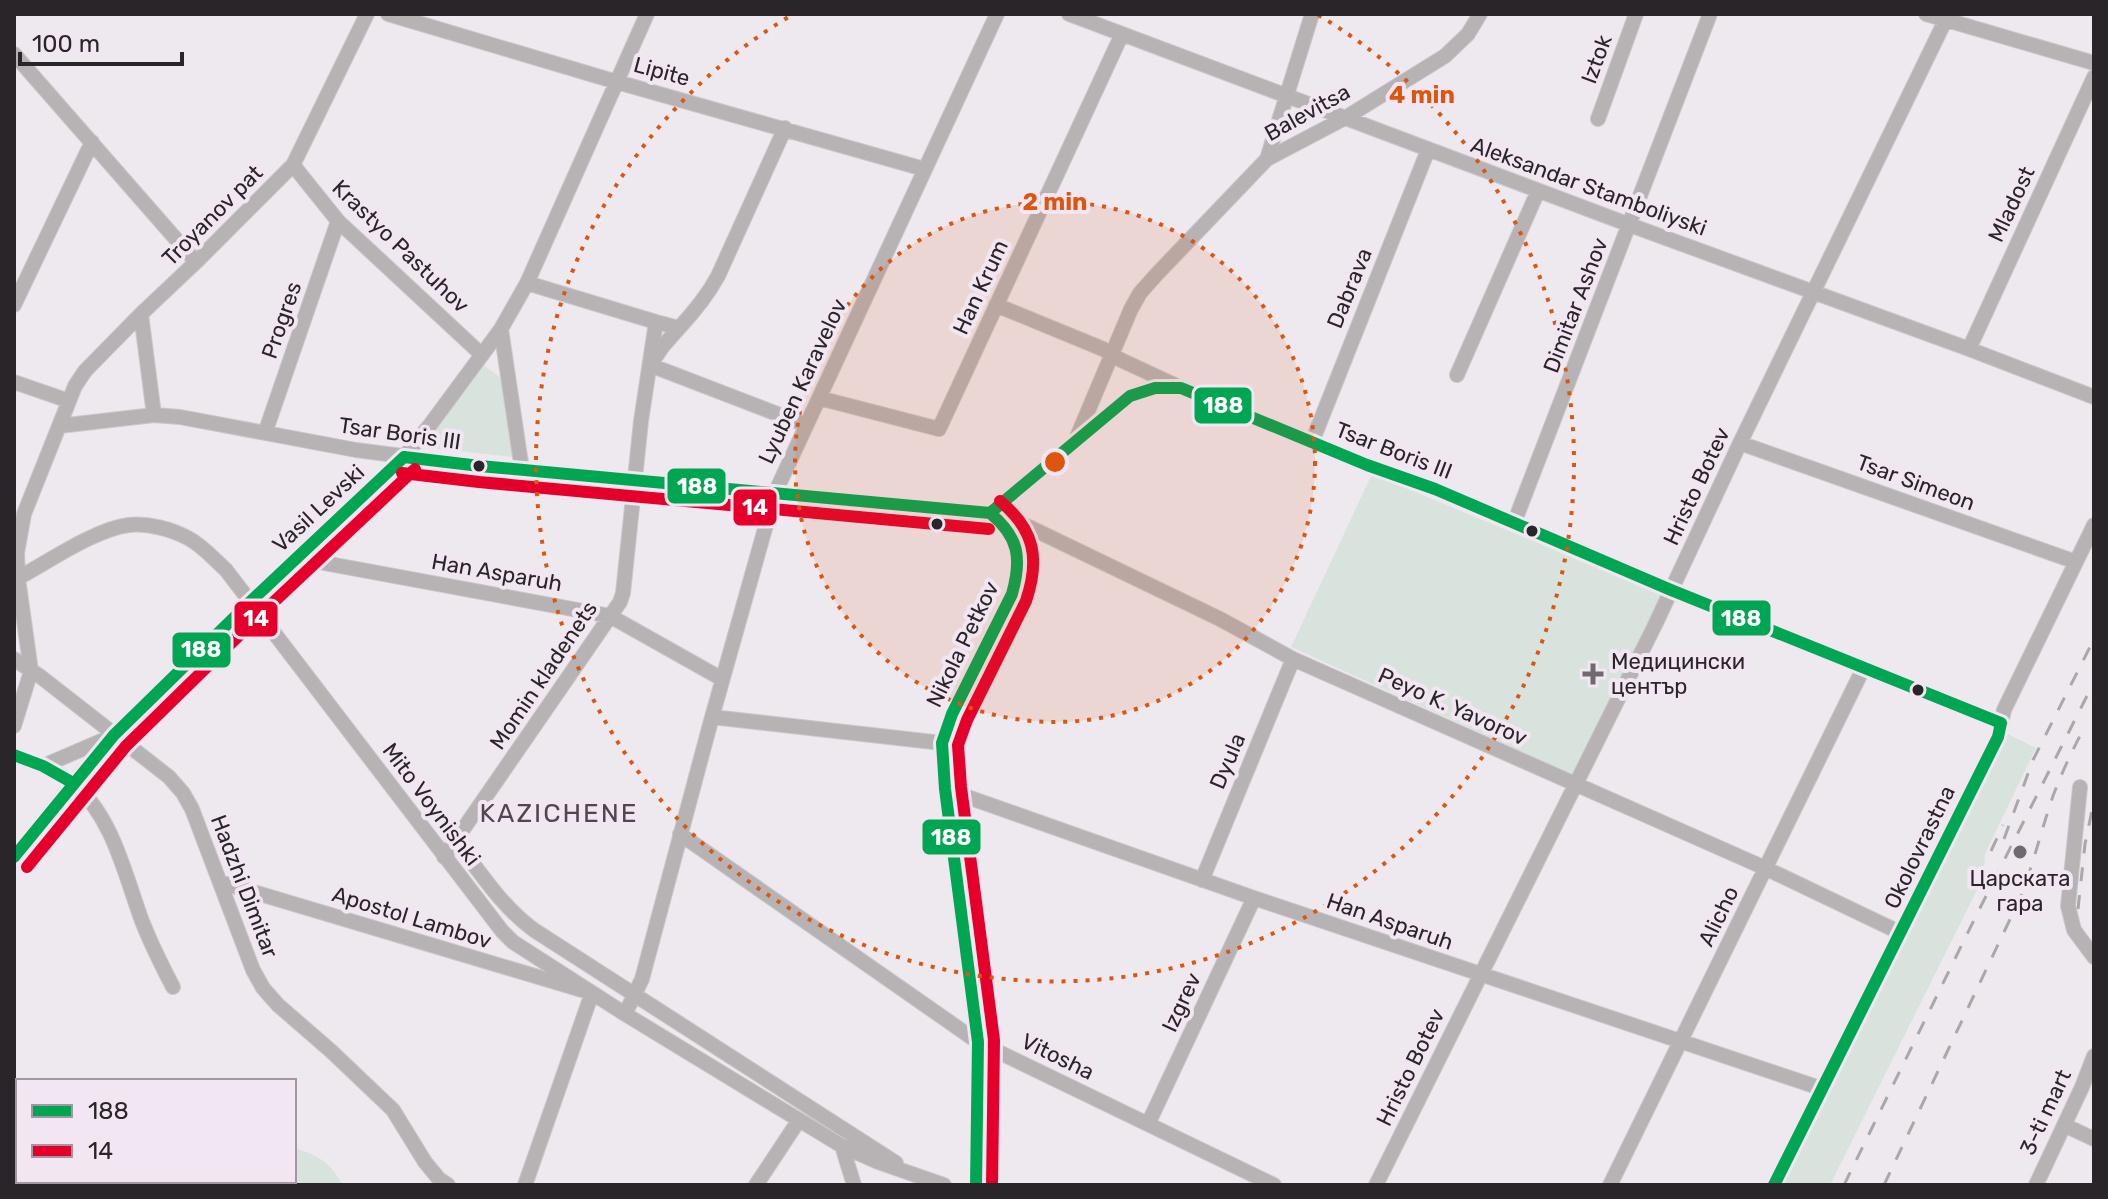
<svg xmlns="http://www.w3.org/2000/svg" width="2108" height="1199" font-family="Rubik,sans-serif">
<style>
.green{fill:#d9e3de}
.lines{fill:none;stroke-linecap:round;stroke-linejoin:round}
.minor-casing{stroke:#cac7ca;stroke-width:16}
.minor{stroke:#b7b3b5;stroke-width:14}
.rail{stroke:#aaa7a9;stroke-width:3;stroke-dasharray:14 14;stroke-linecap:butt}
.bus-1-casing{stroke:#f1e6f1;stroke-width:18}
.bus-2-casing{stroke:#f1e6f1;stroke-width:18}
.bus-1{stroke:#00a651;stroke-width:12}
.bus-2{stroke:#e4002b;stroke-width:12}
.ring{fill:none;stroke:#de560d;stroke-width:4;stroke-dasharray:4 8}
.bus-dot{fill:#292529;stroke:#f1e6f1;stroke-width:3}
.poi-dot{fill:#6e6a6e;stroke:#f1e6f1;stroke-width:3}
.labels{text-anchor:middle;stroke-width:8;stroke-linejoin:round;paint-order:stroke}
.street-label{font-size:22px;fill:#292529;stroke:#f1e6f1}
.poi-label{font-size:22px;fill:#292529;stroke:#f1e6f1;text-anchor:start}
.quarter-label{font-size:26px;letter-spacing:2px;fill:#4f464f;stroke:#f1e6f1}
.centre{fill:#de560d;stroke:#f1e6f1;stroke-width:4}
.ring-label{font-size:24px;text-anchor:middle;font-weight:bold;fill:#de560d;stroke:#f1e6f1;stroke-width:8;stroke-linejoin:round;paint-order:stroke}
.line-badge{stroke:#f1e6f1;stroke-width:3}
.badge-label{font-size:22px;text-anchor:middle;font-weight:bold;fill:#fff}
</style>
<rect width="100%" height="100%" fill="#eee9ee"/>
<path class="green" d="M484,365L502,379L513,457L420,447Z
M1372,474L1661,594L1575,776L1291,647Z
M2008,734L2036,748L1985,854L1984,876L1830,1185H1783Z
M294,1148C319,1155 330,1163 343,1185H92L91,1181H294Z"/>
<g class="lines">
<defs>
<path id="minor" d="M388,14L617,82L924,169
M1069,14L1630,225L1969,349L2094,397
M1926,14L2094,63
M14,54L196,262
M1598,119L1636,14
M1267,159L1345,118L1445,56L1468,34L1480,14
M293,165L338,221L482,355
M527,283L656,322
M14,305L92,142
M996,305L1103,349L1121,360L1181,388L1367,465L1435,489L1671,590L2001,723
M141,314L154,415
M679,328L663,346L650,365L806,425
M501,329L522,470
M1969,349L2094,77
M1457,375L1538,191
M14,382L69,401
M819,398L939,429L1122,34
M59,426L154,415L180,417L356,450L480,466L990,513L1029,527L1220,619L1293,659L1765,868L1901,933
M265,433L338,221
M1312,442L1428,150
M1740,443L2076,562
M1074,444L1131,309L1140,293L1156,275L1267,159L1312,14
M990,513L1130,396C1144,389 1157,386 1173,388
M1514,523L1710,14
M297,558L610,616L722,679
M18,578C48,562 95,529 129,525C148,523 171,529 188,538C203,546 214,559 226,570L502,931L513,942L625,1014L842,1146L878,1162L944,1185
M14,659L41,677L169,777L183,793L192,809L253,970L263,988L278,1005L331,1051L393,1110L425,1162L439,1179L448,1185
M712,717L942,743
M14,726L31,671L18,578L17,553L24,514L75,386L85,371L141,314L196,262L293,165L367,14
M14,755C34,763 58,770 75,785C113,818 125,875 142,921C151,944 162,966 173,987
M43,766L108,738
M2080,787L2068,906L2074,930L2094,957
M945,789L1254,898L1823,1089
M680,834L978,1042L1274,1185
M456,841C480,872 502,907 534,930L896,1163
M14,857L73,783L114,735L250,602L404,457L430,425L501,329L527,283L647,14
M444,857L620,602L623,593L641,421L656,322L679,328C694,312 707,296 718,276L785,128
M1202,880L1293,659
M220,882L592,993L525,1185
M625,1014L642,979L712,717L775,493L997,14
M1148,1124L1254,898
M2064,1125L2094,1139
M842,1146L854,1185
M756,1185L799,1120
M976,1185L978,1042L945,789L942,743L952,714L1012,594C1021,566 1021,538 997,518
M1376,1185L1655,625L1740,443L1946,19
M1610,1185L1864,667
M1774,1185L1998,737L2004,710L2094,525
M2036,1185L2082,1087L2094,1056"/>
</defs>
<use href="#minor" class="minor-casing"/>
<use href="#minor" class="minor"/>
<path class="rail" d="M2004,839L2033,760L2094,639
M1991,851L2003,825
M2078,909L2085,844L2094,801
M1844,1185L1975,918L2094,682
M1884,1185L2022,894C2034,861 2042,828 2053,796C2062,772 2073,749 2085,726"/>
<defs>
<path id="bus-1" d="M404,457L480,466L990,513
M990,513L1130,396L1155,388H1181L1367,465L1435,489L1671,590L2001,723
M14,755L43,766L73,783
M14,857L114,735L250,602L404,457
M976,1185L978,1042L945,789L942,743L952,714L1012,594C1022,558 1019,537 990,513
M1774,1185L1998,737L2001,723"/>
<path id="bus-2" d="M402,473L479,482L989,529
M27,867L126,746L261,614L415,469
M992,1185L994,1040L961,787L958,745L967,720L1026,601C1040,559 1035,530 1000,501"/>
</defs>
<use href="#bus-1" class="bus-1-casing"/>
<use href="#bus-2" class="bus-2-casing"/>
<use href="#bus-1" class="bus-1"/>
<use href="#bus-2" class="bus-2"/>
</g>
<circle cx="1055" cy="462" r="260" fill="#de560d" fill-opacity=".12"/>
<g class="ring">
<circle cx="1055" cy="462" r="260"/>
<path d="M1318 15A519 519 0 1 1 792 15"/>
</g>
<g class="bus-dot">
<circle cx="479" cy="466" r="7"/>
<circle cx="937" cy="524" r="7"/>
<circle cx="1532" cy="531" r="7"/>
<circle cx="1918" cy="690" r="7"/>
</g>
<g class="poi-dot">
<path d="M1589 662h8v8h8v8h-8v8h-8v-8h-8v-8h8z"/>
<circle cx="2020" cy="852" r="8"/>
</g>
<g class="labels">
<g class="street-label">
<text transform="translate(1596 59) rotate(-70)" y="8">Iztok</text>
<text transform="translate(662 71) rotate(15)" y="8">Lipite</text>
<text transform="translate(1307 112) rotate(-29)" y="8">Balevitsa</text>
<text transform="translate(1589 186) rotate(20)" y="8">Aleksandar Stamboliyski</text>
<text transform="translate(2011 204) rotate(-65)" y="8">Mladost</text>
<text transform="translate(212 215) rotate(-45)" y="8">Troyanov pat</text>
<text transform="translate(401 246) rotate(44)" y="8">Krastyo Pastuhov</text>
<text transform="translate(980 287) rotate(-65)" y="8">Han Krum</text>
<text transform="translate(1349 288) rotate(-68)" y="8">Dabrava</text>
<text transform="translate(1575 305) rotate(-69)" y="8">Dimitar Ashov</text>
<text transform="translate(281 320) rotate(-71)" y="8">Progres</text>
<text transform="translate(802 381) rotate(-65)" y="8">Lyuben Karavelov</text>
<text transform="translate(400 433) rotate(8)" y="8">Tsar Boris III</text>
<text transform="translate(1394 450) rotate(21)" y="8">Tsar Boris III</text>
<text transform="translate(1916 482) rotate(20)" y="8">Tsar Simeon</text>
<text transform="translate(1696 486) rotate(-65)" y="8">Hristo Botev</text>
<text transform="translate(318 508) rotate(-43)" y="8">Vasil Levski</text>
<text transform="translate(497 572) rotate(10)" y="8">Han Asparuh</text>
<text transform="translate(962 644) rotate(-64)" y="8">Nikola Petkov</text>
<text transform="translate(543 675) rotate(-56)" y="8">Momin kladenets</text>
<text transform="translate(1453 706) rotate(24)" y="8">Peyo K. Yavorov</text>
<text transform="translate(1227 761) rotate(-67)" y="8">Dyula</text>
<text transform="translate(432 804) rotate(53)" y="8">Mito Voynishki</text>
<text transform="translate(1919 847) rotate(-64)" y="8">Okolovrastna</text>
<text transform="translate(245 886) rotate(69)" y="8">Hadzhi Dimitar</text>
<text transform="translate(1718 916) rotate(-64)" y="8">Alicho</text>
<text transform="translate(412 917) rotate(17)" y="8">Apostol Lambov</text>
<text transform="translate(1390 921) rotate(19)" y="8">Han Asparuh</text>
<text transform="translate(1181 1002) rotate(-65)" y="8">Izgrev</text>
<text transform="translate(1058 1056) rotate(26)" y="8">Vitosha</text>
<text transform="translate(1410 1067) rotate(-64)" y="8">Hristo Botev</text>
<text transform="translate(2045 1112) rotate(-65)" y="8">3-ti mart</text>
</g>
<g class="poi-label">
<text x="1611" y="669">Медицински<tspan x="1611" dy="25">център</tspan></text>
<text x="2020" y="886" text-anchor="middle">Царската<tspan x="2020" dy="25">гара</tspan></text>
</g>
<g class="quarter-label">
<text x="559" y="822">KAZICHENE</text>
</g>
</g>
<circle cx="1055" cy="462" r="12" class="centre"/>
<g class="ring-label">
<text x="1422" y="103">4 min</text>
<text x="1055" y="210">2 min</text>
</g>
<g class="line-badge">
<rect x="1193" y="386" width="60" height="39" rx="8" fill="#00a651"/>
<rect x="666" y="467" width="61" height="38" rx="8" fill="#00a651"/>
<rect x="732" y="488" width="46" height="39" rx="8" fill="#e4002b"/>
<rect x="1711" y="599" width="61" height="38" rx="8" fill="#00a651"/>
<rect x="233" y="600" width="46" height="38" rx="8" fill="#e4002b"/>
<rect x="171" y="631" width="61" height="38" rx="8" fill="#00a651"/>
<rect x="921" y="818" width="61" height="38" rx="8" fill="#00a651"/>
</g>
<g class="badge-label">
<text x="1223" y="413">188</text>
<text x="697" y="494">188</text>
<text x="755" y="515">14</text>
<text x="1741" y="626">188</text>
<text x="256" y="626">14</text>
<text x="201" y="657">188</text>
<text x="951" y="845">188</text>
</g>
<rect width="2108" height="1199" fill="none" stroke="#292529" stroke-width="32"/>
<rect x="16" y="1079" width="280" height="104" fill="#f1e6f1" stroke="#a199a1" stroke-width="2"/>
<rect x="32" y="1105" width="40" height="12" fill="#00a651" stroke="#a199a1" stroke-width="2"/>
<text x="88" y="1119" font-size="24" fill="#292529">188</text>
<rect x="32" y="1145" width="40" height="12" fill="#e4002b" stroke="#a199a1" stroke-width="2"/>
<text x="88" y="1159" font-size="24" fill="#292529">14</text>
<path d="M20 52v12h162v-12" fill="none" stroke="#292529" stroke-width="4"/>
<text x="32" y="52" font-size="24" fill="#292529" stroke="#f1e6f1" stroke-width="6" paint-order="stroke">100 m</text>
</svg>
